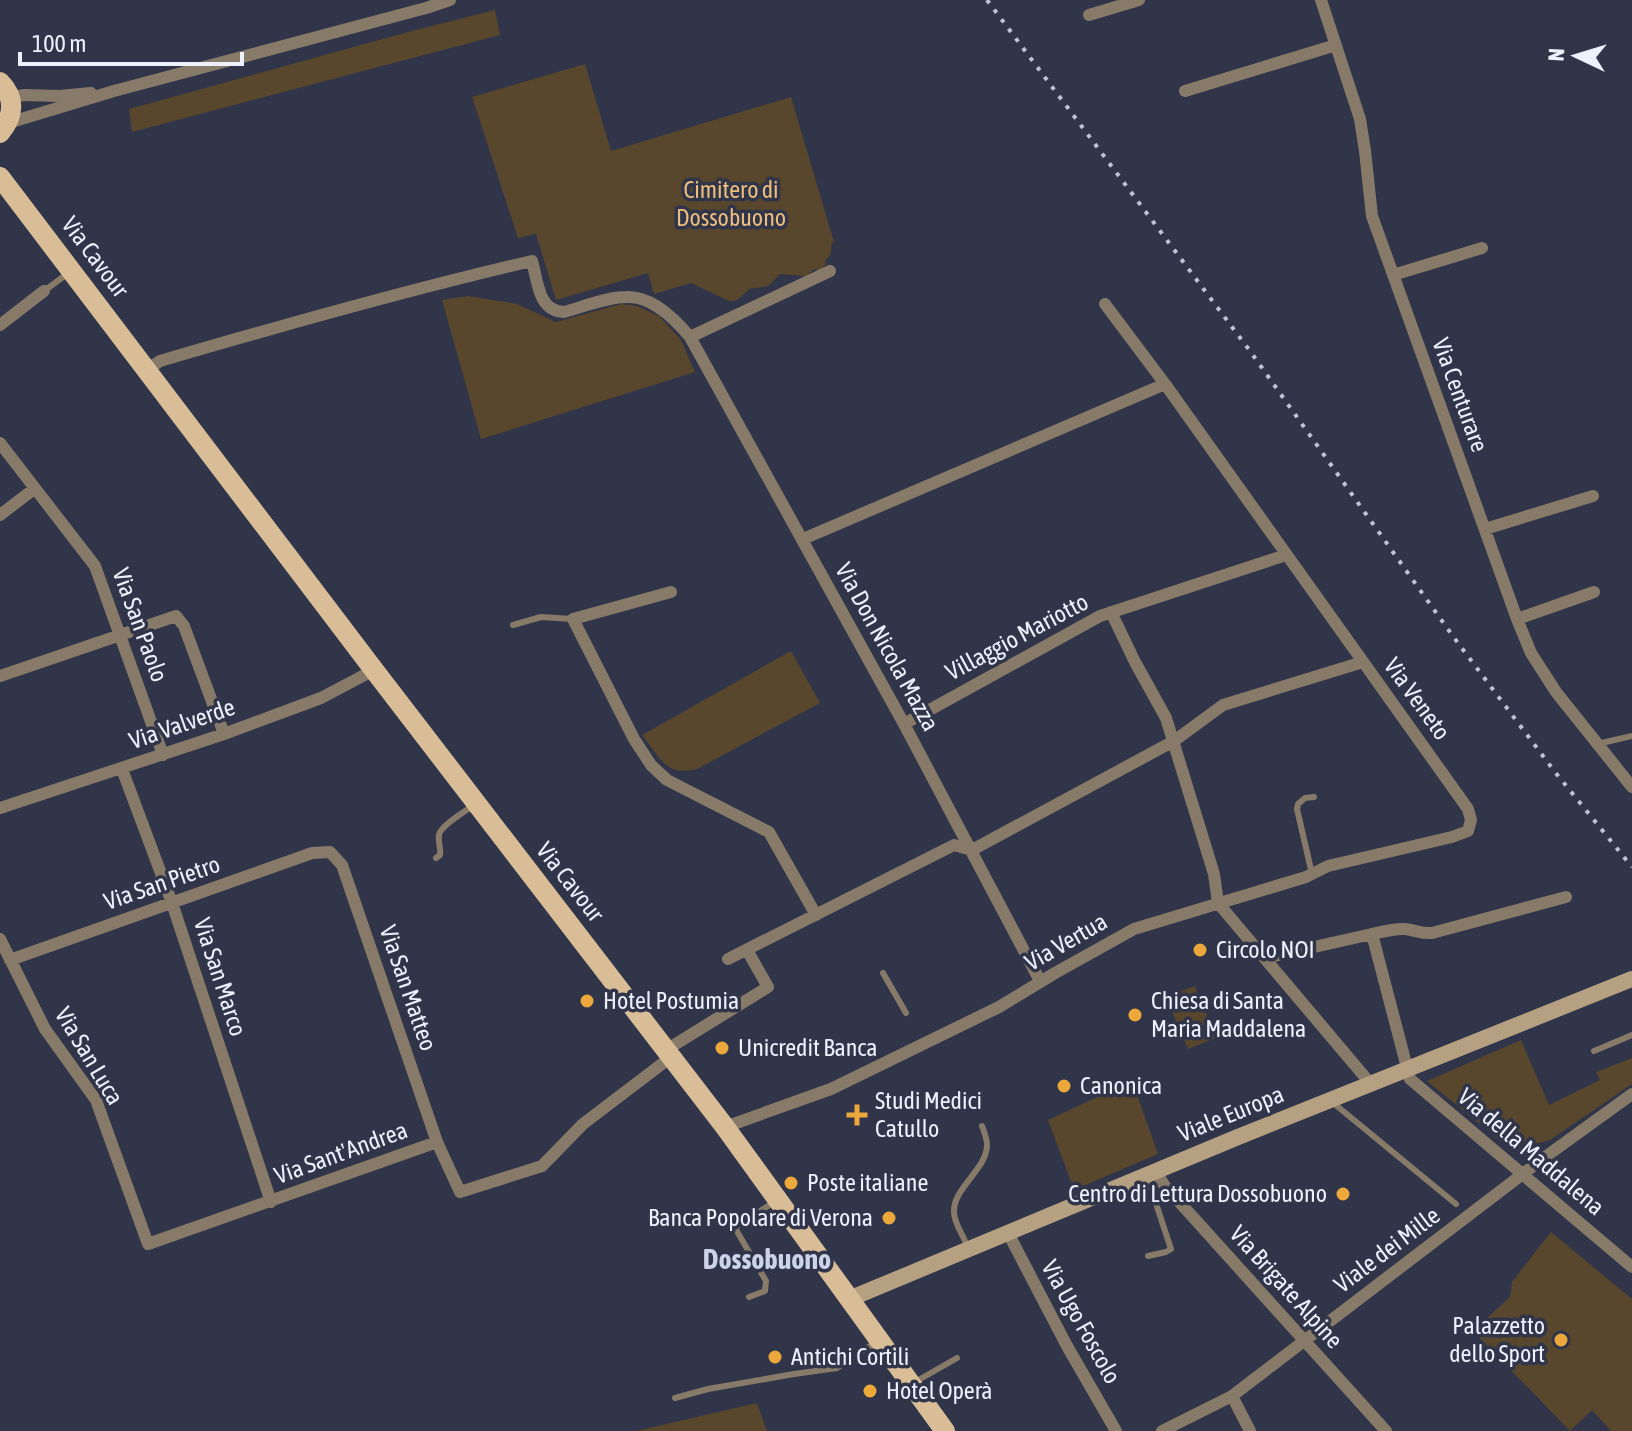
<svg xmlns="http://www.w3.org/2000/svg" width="1632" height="1431" font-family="'Asap Condensed',sans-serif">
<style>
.green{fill:#58462d}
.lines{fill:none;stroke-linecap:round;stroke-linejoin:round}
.lane{stroke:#887a68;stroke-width:6}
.street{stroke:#887a68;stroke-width:12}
.secondary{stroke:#b6a082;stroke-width:16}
.primary{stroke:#d9bd97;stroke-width:20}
.rail{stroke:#bfc3d2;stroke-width:4;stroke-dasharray:4 8;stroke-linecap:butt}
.poi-dot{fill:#eda83c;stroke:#303549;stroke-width:3}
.labels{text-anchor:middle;stroke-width:7;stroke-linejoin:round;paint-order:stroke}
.park-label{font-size:24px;fill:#eebd7b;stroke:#303549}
.street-label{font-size:24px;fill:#edf1fe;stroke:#303549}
.poi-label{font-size:24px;fill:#edf1fe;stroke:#303549;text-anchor:start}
.quarter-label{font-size:28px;font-weight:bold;fill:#ccd3ec;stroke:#303549}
</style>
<rect width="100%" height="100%" fill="#303549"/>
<path class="green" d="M495,10L500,35L132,132L129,109L408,32Z
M585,64L611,151L791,97L834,242L831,244C832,251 831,257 825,260L826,264L820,270L814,269L806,276L780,274L768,286L749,289C742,295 739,302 729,301L691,283L654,294L648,273L556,300L536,234L518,238L472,97Z
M468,296L517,304L556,322L621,304L637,306L659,316L681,340L695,372L481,439L442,300Z
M791,651L820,703L697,769C665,777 660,757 642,735Z
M1195,986L1216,1038L1188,1049L1166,997Z
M1521,1040L1549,1105L1600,1080L1596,1072L1632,1058V1084L1550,1140L1522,1148L1507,1146L1427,1081Z
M1128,1084L1134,1086L1158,1154L1074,1190L1048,1120L1123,1085Z
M1551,1232L1632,1299V1431H1611L1592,1410L1570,1431L1473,1331L1510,1297L1512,1282Z
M757,1403L767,1431H636Z"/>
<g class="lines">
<path class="lane" d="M44,291L67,274
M513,625L541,617L572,619
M1597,744L1632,736
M436,858L440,855C441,849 438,842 439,835C440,826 466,811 474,805
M1312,874L1297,809L1298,804L1305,798L1314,797
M883,973L906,1013
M1594,1051L1632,1035
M1332,1102L1456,1204
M1147,1176L1171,1249L1166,1252L1148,1256
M965,1241C961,1232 954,1222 954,1212C953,1188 987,1169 987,1145C987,1139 984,1131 982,1126
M749,1297L765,1291L766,1281L735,1228L774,1202
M915,1382L957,1358
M675,1398L708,1389L794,1374L837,1368L876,1342"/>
<path class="street" d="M1321,0L1360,119L1365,151L1372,216L1517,619L1531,653L1556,692L1632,787
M1089,15L1139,0
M1185,91L1336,45
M10,97L25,95L59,96L91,93
M8,123L114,91L426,8L450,0
M1393,275L1482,248
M0,325L44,291
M690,337L830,271
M148,369L160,361C283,325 406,290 532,261C538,282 538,311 564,312C583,307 606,297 627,297C652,296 675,319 690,337L904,724L1040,981
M0,443L95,566L163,755
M0,515L34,489
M1485,529L1593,496
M803,539L1165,384
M671,592L573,619L634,739L651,765L667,780L769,832L816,915
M1111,612L1135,662L1166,718L1214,874L1218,903
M1517,619L1594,592
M0,676L176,616L184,626L224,734
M904,724L1100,616L1286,555
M122,769L172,903L271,1202
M0,808L224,734L321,698L374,670
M972,850L1174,741L1223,705L1363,662
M1218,903L1370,1083
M1372,934C1383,932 1394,928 1405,929C1415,930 1422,934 1432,933L1566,897
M0,939L45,1029L96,1100L148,1244L437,1142L460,1192L542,1166L583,1124L671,1057
M1265,958L1372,934L1410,1079L1632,1267
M728,959L954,845L972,850
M10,960L312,853L330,852L342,865L437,1142
M666,1050L768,987L747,950
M725,1127L831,1089L999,1007L1055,973L1134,929L1306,877L1328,866L1452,837L1468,831L1471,820L1468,809L1165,384L1105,304
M1156,1171L1164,1185L1386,1431
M1008,1233L1067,1346L1116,1431
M1232,1396L1250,1431
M1162,1431L1232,1396L1541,1160L1632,1094"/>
<path class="secondary" d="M849,1299L1238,1137L1632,979"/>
<path class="primary" d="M0,82C16,98 14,116 0,133
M0,177L374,670L725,1127L945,1431"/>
<path class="rail" d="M987,0L1250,351L1452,635L1555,772L1632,867"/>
</g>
<g class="poi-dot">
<circle cx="1200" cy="950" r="8"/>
<circle cx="587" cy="1001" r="8"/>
<circle cx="1135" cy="1015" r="8"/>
<circle cx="722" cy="1048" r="8"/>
<circle cx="1064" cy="1086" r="8"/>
<path d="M853 1103h8v8h8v8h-8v8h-8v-8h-8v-8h8z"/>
<circle cx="791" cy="1183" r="8"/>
<circle cx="1343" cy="1194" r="8"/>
<circle cx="889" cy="1218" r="8"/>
<circle cx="1561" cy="1340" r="8"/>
<circle cx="775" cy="1357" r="8"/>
<circle cx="870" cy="1391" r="8"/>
</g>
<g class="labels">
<g class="park-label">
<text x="731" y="198">Cimitero di<tspan x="731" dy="28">Dossobuono</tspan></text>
</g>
<g class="street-label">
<text transform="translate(95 257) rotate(53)" y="8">Via Cavour</text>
<text transform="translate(1460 395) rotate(70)" y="8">Via Centurare</text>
<text transform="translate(140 625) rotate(70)" y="8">Via San Paolo</text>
<text transform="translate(1017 637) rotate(-28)" y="8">Villaggio Mariotto</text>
<text transform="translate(887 647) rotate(61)" y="8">Via Don Nicola Mazza</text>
<text transform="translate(1417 699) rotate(54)" y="8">Via Veneto</text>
<text transform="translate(182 724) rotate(-19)" y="8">Via Valverde</text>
<text transform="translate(570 882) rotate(52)" y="8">Via Cavour</text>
<text transform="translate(162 883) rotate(-19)" y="8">Via San Pietro</text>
<text transform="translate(1066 942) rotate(-30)" y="8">Via Vertua</text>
<text transform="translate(220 977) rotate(72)" y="8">Via San Marco</text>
<text transform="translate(408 988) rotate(71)" y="8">Via San Matteo</text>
<text transform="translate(89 1056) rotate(59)" y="8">Via San Luca</text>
<text transform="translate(1231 1114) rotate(-22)" y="8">Viale Europa</text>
<text transform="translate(1531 1152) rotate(40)" y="8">Via della Maddalena</text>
<text transform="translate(341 1153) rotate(-20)" y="8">Via Sant'Andrea</text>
<text transform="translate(1387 1250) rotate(-37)" y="8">Viale dei Mille</text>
<text transform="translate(1286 1287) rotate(48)" y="8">Via Brigate Alpine</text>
<text transform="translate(1081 1322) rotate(61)" y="8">Via Ugo Foscolo</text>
</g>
<g class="poi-label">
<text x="1216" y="958">Circolo NOI</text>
<text x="603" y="1009">Hotel Postumia</text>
<text x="1151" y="1009">Chiesa di Santa<tspan x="1151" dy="28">Maria Maddalena</tspan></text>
<text x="738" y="1056">Unicredit Banca</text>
<text x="1080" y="1094">Canonica</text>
<text x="875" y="1109">Studi Medici<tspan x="875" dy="28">Catullo</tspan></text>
<text x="807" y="1191">Poste italiane</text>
<text x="1327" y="1202" text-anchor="end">Centro di Lettura Dossobuono</text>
<text x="873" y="1226" text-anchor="end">Banca Popolare di Verona</text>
<text x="1545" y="1334" text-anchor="end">Palazzetto<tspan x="1545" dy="28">dello Sport</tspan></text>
<text x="791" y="1365">Antichi Cortili</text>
<text x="886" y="1399">Hotel Operà</text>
</g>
<g class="quarter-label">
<text x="767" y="1269">Dossobuono</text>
</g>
</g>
<g transform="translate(1576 56) rotate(274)" stroke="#303549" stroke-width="6" paint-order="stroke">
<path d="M0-6L14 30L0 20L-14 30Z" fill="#edf1fe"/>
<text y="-12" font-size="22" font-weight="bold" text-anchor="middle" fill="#edf1fe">N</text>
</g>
<path d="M20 52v12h222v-12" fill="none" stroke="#edf1fe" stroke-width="4"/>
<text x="32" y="52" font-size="24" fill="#edf1fe" stroke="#303549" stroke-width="6" paint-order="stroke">100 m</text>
</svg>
